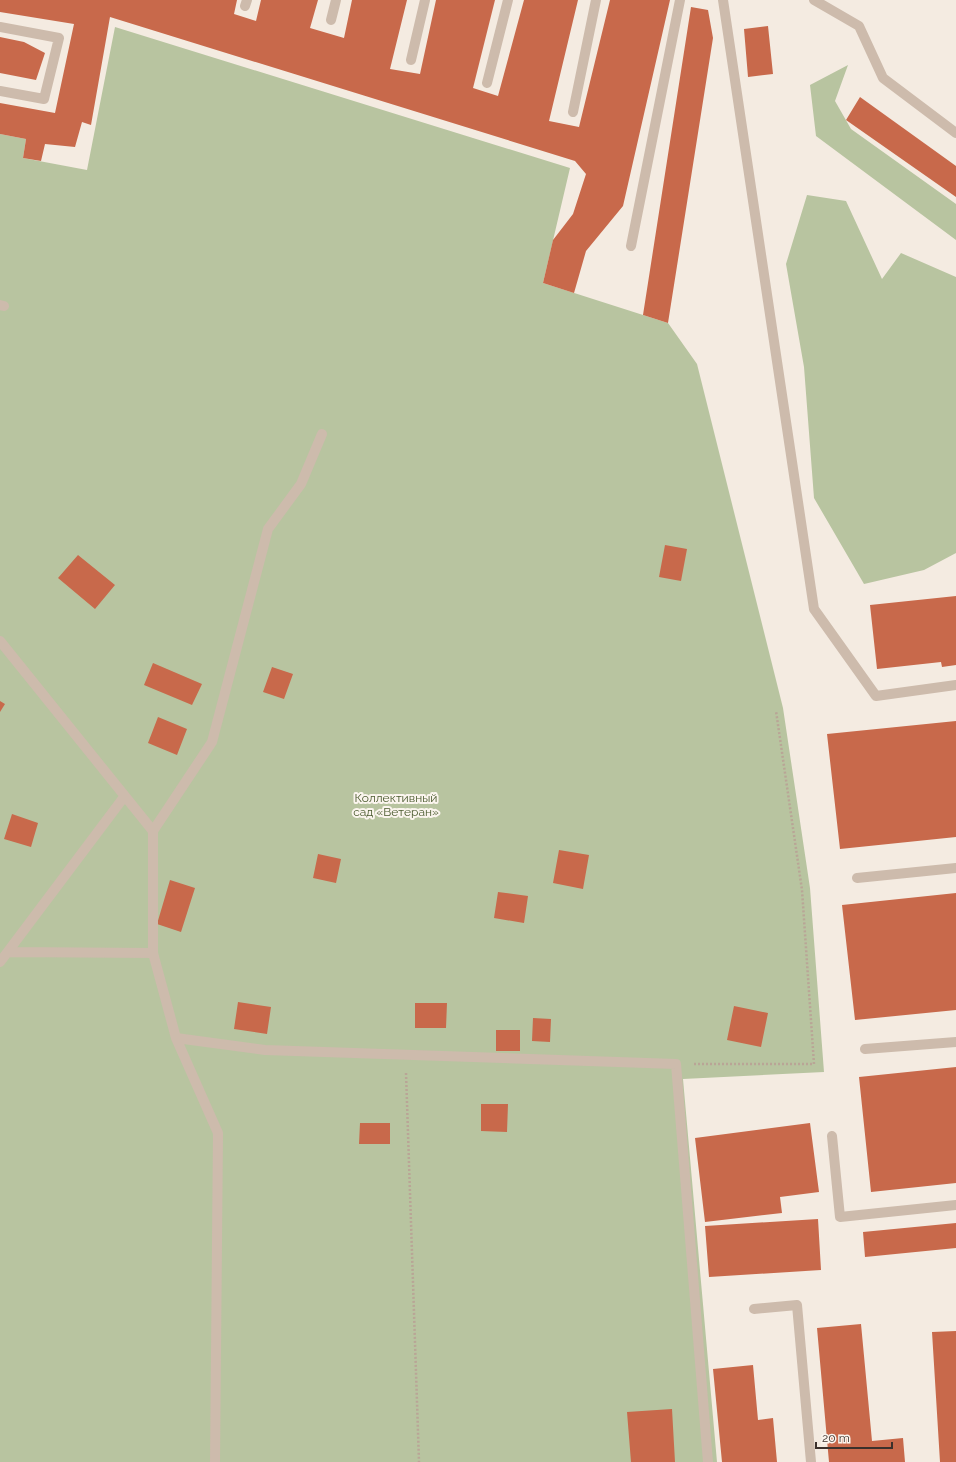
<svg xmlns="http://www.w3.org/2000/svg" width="956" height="1462" font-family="Raleway,sans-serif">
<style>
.green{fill:#b8c4a0}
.building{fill:#c8694b}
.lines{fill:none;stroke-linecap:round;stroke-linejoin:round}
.path{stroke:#b9a596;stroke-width:2.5;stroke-dasharray:2 2;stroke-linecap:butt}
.minor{stroke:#cdbbac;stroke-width:10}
.labels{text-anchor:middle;stroke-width:4;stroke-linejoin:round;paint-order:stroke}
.park-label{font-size:12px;fill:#4a5a2e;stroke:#fbf5ee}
</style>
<rect width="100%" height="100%" fill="#f4ebe1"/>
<path class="green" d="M115,27L570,168L543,283L668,323L697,364L783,708L810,888L824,1072L683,1079L717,1462H0V134L26,139L23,158L87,170Z
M848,65L835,101L851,129L956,204V240L816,136L810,85Z
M807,195L846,201L882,279L901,253L956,277V553L924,570L864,584L814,498L804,367L786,264Z"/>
<path class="building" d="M0,0H237L234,14L256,21L261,0H318L310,28L344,38L352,0H407L390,69L420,74L436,0H495L473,88L498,96L524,0H578L549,121L579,127L610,0H670L623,206L586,251L574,293L543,283L553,240L573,214L586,174L575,161L110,17L91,125L82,122L75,147L45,144L41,161L23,158L26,139L0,134V103L55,113L74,24L0,12Z
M691,7L708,10L713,38L668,323L643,315Z
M768,26L773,74L748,77L744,29Z
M0,37L24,42L45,53L36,80L0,73Z
M860,97L956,166V197L846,120Z
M665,545L687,549L681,581L659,577Z
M78,555L115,585L95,609L58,578Z
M956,596V665L942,667L941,662L877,669L870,605Z
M153,663L202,684L192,705L144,685Z
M272,667L293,674L284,699L263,692Z
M0,701L5,704L0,712Z
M158,717L187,729L177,755L148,743Z
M956,721V837L840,849L827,734Z
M12,814L38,823L31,847L4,839Z
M559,850L589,855L583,889L553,883Z
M318,854L341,859L336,883L313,878Z
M170,880L195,888L181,932L157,924Z
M498,892L528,896L524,923L494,918Z
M956,893V1010L855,1020L842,905Z
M238,1002L271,1007L267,1034L234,1029Z
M415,1003H447L446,1028H415Z
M734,1006L768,1013L761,1047L727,1040Z
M533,1018L551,1019L550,1042L532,1041Z
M496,1030H520V1051H496Z
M956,1067V1183L871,1192L859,1077Z
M481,1104H508L507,1132L481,1131Z
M360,1123H390V1144H359Z
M810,1123L819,1192L780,1197L782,1213L705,1222L695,1138Z
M818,1219L821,1270L709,1277L705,1226Z
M956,1223V1248L865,1257L863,1232Z
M861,1324L872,1441L903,1438L905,1462H829L817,1328Z
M956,1331V1462H940L932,1332Z
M753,1365L758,1420L773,1418L777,1462H722L713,1369Z
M672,1409L675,1462H631L627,1412Z"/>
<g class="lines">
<path class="path" d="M694,1064H814L802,890L776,711
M406,1073L419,1462"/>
<path class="minor" d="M723,0L814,609L876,696L956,685
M814,0L859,26L883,78L956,133
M245,6L247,0
M331,20L336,0
M0,27L59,38L44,99L0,91
M411,60L425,0
M487,83L508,0
M573,112L596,0
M631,246L680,0
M0,305L4,306
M0,641L153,831V953L176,1038L218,1133L215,1462
M153,831L212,742L268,529L301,484L322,434
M857,878L956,868
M9,952L153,953
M0,962L124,797
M176,1038L265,1050L676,1064L708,1462
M865,1049L956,1042
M832,1136L840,1217L956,1205
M754,1309L797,1305L811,1462"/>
</g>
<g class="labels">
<g class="park-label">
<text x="396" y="802">Коллективный<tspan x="396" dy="14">сад «Ветеран»</tspan></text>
</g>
</g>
<path d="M816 1442v6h76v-6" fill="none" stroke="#3b302b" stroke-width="2"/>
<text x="822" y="1442" font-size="12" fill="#3b302b" stroke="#fbf5ee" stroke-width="3" paint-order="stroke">20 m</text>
</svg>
